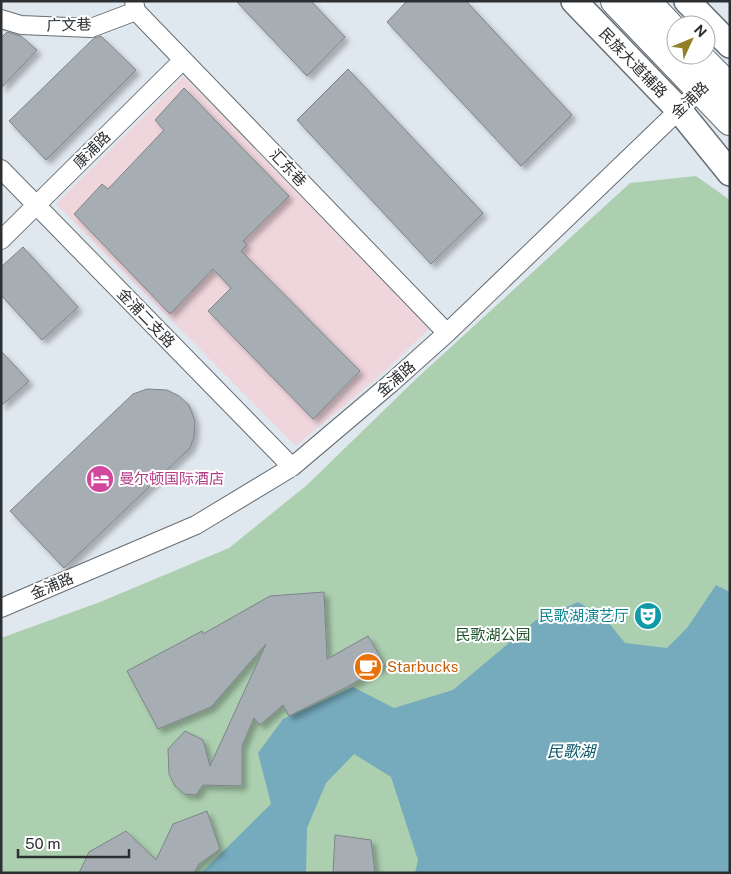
<svg xmlns="http://www.w3.org/2000/svg" width="731" height="874" font-family="'Public Sans','Noto Sans SC',sans-serif">
<style>
.commercial{fill:#efd5dc}
.green{fill:#accfb0}
.water{fill:#75abbc}
.building{fill:#a6aeb4;stroke:#7d848b;filter:url(#shadow)}
.lines{fill:none;stroke-linecap:round;stroke-linejoin:round}
.street-casing{stroke:#676e74;stroke-width:20}
.secondary-casing{stroke:#676e74;stroke-width:28}
.highway-casing{stroke:#676e74;stroke-width:30}
.street{stroke:#fff;stroke-width:18}
.secondary{stroke:#fff;stroke-width:25}
.highway{stroke:#fff;stroke-width:28}
.labels{text-anchor:middle;stroke-width:4;stroke-linejoin:round;paint-order:stroke}
.street-label{font-size:15px;fill:#2c2f32;stroke:#fff}
.hotel-label{font-size:15px;fill:#b23c85;stroke:#fff;text-anchor:start}
.culture-label{font-size:15px;fill:#0d838f;stroke:#fff;text-anchor:end}
.park-label{font-size:15px;fill:#1c5429;stroke:#fff}
.food-label{font-size:15px;fill:#c56008;stroke:#fff;text-anchor:start}
.water-label{font-size:16px;font-style:italic;fill:#0b586a;stroke:#fff}
</style>
<defs>
<filter id="shadow"><feDropShadow dx="4.5" dy="4.5" stdDeviation="2.5" flood-color="#0004"/></filter>
</defs>
<rect width="100%" height="100%" fill="#e0e8ef"/>
<path class="commercial" d="M184,76L429,329L383,373L296,446L56,204Z"/>
<path class="green" d="M696,176L730,200V873H1V638L100,602L229,548L307,485L416,379L630,183Z"/>
<path class="water" d="M716,585L730,592V873H415L418,860L391,777L354,754L326,783L307,828L306,873H201L271,804L258,753L283,719L353,687L394,708L453,690L536,620L578,602L604,617L625,643L667,648L687,628Z"/>
<path class="building" d="M236,1H311L345,37L307,76Z
M407,1H466L572,115L521,166L387,22Z
M7,32L21,36L37,50L1,88V38Z
M101,36L136,70L46,160L9,121L94,38Z
M348,69L483,213L431,264L297,120Z
M184,88L289,196L243,241L247,245L241,251L360,371L313,419L208,311L231,288L213,269L170,314L74,214L102,184L108,189L164,130L155,120Z
M23,247L78,307L42,340L1,295V267Z
M1,351L29,381L1,406Z
M147,389L167,390L179,396L189,405L195,421L194,437L190,448L64,568L10,511L133,394Z
M324,592L327,659L368,636L385,665L347,687L289,716L283,705L260,725L254,718L242,746V786L203,785L196,795L184,794L175,786L169,774L168,749L185,731L203,740L210,766L266,644L211,707L158,729L127,671L202,631L203,634L270,596Z
M207,811L220,849L199,864L194,873H79L89,852L126,831L156,860L173,824Z
M335,835L371,840L375,873H333Z"/>
<g class="lines">
<defs>
<path id="street" d="M134,1L136,11L447,333
M1,19L21,25L91,28L136,11
M1,169L292,467
M1,240L183,60
M1,608L196,525L292,467L390,384L447,333L707,83"/>
<path id="secondary" d="M574,1L679,110L730,173
M687,1L730,45"/>
<path id="highway" d="M615,1L730,121
M646,1L676,33
M697,55L730,88"/>
</defs>
<use href="#street" class="street-casing"/>
<use href="#secondary" class="secondary-casing"/>
<use href="#highway" class="highway-casing"/>
<use href="#street" class="street"/>
<use href="#secondary" class="secondary"/>
<use href="#highway" class="highway"/>
</g>
<defs>
<symbol id="hotel-disc" viewBox="-11 -11 22 22"><circle r="9.5" fill="#d1479c" stroke="#fff"/><path d="M-6-4.5h1.5V1H6V5H4.5V3h-9V5H-6ZM-4 0a1.8 1.8 0 1 1 3.6 0ZM.5 0V-2.5h3Q6-2.5 6 0Z" fill="#fff"/></symbol>
<symbol id="theatre-disc" viewBox="-11 -11 22 22"><circle r="9.5" fill="#0f9aa8" stroke="#fff"/><path d="M-5-5.5Q0-4 5-5.5V0Q5 5 0 6Q-5 5-5 0ZM-3.3-2.5H-1v1.5H-3.3ZM1-2.5H3.3v1.5H1ZM-2.8 1Q0 5.5 2.8 1Z" fill="#fff"/></symbol>
<symbol id="cafe-disc" viewBox="-11 -11 22 22"><circle r="9.5" fill="#e8710a" stroke="#fff"/><path d="M-5.5-4.5H6V0H3Q3 3.5 0 3.5H-2.5Q-5.5 3.5-5.5 0ZM3-3.2v2h1.7v-2ZM-6 4.5H4V6H-6Z" fill="#fff"/></symbol>
</defs>
<g fill-rule="evenodd">
<use href="#hotel-disc" x="84" y="463" width="32" height="32"/>
<use href="#theatre-disc" x="632" y="600" width="32" height="32"/>
<use href="#cafe-disc" x="352" y="651" width="32" height="32"/>
</g>
<g class="labels">
<g class="street-label">
<text transform="translate(69 25) rotate(-1)" y="5">广文巷</text>
<text transform="translate(633 63) rotate(46)" y="5">民族大道辅路</text>
<text transform="translate(690 100) rotate(-44)" y="5">金浦路</text>
<text transform="translate(92 150) rotate(-45)" y="5">康浦路</text>
<text transform="translate(288 168) rotate(46)" y="5">汇东巷</text>
<text transform="translate(146 318) rotate(46)" y="5">金浦二支路</text>
<text transform="translate(396 379) rotate(-41)" y="5">金浦路</text>
<text transform="translate(52 586) rotate(-23)" y="5">金浦路</text>
</g>
<g class="hotel-label">
<text x="119" y="484">曼尔顿国际酒店</text>
</g>
<g class="culture-label">
<text x="629" y="621">民歌湖演艺厅</text>
</g>
<g class="park-label">
<text x="493" y="640">民歌湖公园</text>
</g>
<g class="food-label">
<text x="387" y="672">Starbucks</text>
</g>
<g class="water-label">
<text x="571" y="757">民歌湖</text>
</g>
</g>
<rect width="731" height="874" fill="none" stroke="#2c2f32" stroke-width="5"/>
<g transform="translate(691 40) rotate(46)"><circle r="24" fill="#ffffff" stroke="#abacad"/>
<path d="M0-4L9 19L0 12L-9 19Z" fill="#937f26"/>
<text y="-8" font-size="14" font-weight="bold" text-anchor="middle" fill="#2c2f32">N</text>
</g>
<path d="M18 849v8h111v-8" fill="none" stroke="#2c2f32" stroke-width="2.5"/>
<text x="25" y="849" font-size="15" fill="#2c2f32" stroke="#ffffff" stroke-width="4" paint-order="stroke">50 m</text>
</svg>
